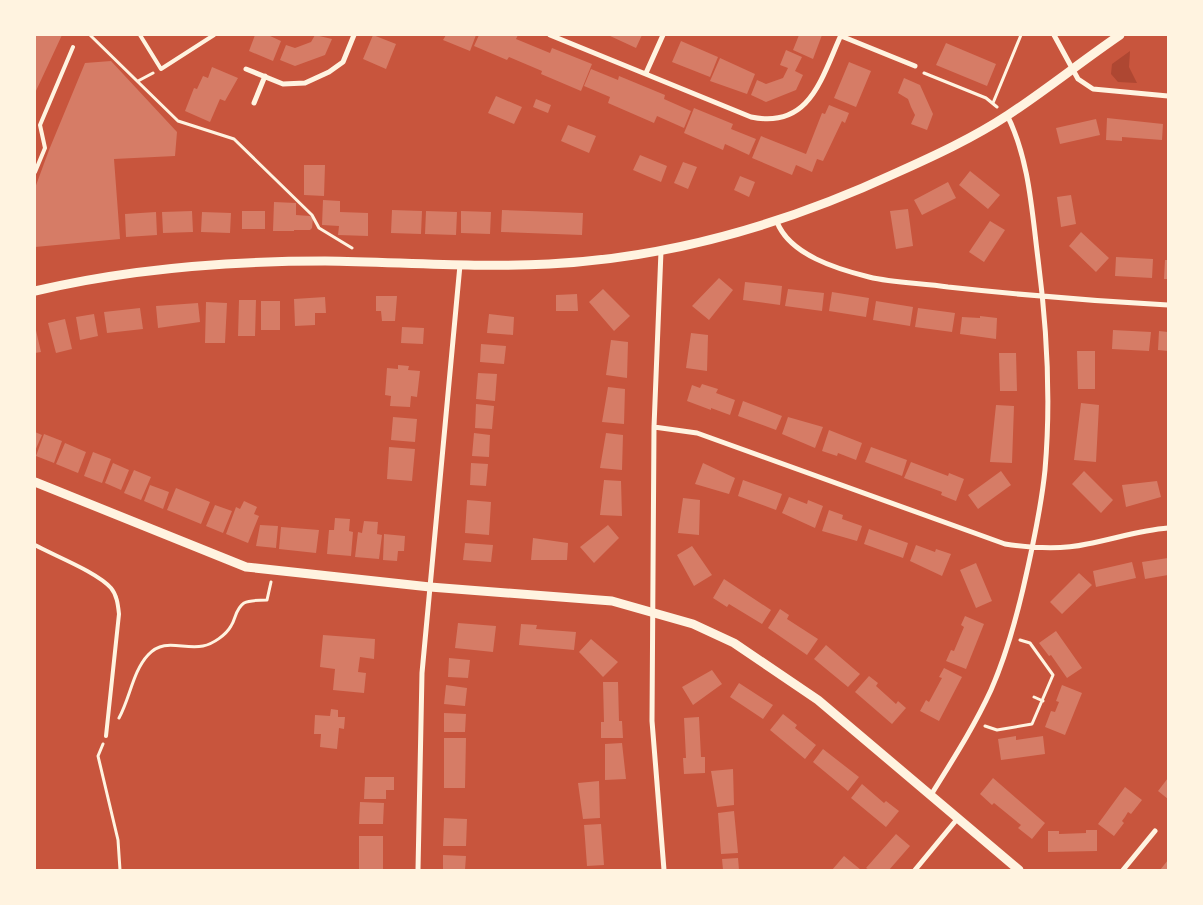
<svg xmlns="http://www.w3.org/2000/svg" width="1203" height="905" font-family="Manrope,sans-serif">
<style>
.green{fill:#ae4732}
.building{fill:#d67c66}
.lines{fill:none;stroke-linecap:round;stroke-linejoin:round}
.path{stroke:#fff3e0;stroke-width:3}
.service{stroke:#fff3e0;stroke-width:4}
.minor{stroke:#fff3e0;stroke-width:5}
.tertiary{stroke:#fff3e0;stroke-width:9}
</style>
<rect width="100%" height="100%" fill="#c8553d"/>
<path class="green" d="M1130,51L1129,67L1137,83L1118,82L1111,74L1112,64Z"/>
<path class="building" d="M35,35H62L35,93Z
M255,35H268L281,41L273,61L249,51Z
M315,35L332,39L325,55L295,66L280,60L286,45L295,48L311,42Z
M373,35L396,44L386,69L363,59Z
M446,35H476L470,51L443,40Z
M479,35H518L516,39L550,53L552,48L592,64L581,91L541,74L542,71L509,57L507,60L474,46Z
M608,35H642L636,48Z
M799,35H822L813,59L793,50Z
M681,41L718,57L710,77L672,62Z
M946,43L996,64L987,86L936,65Z
M786,50L802,57L795,71L803,75L796,90L766,102L751,95L757,80L766,84L783,78L788,68L780,65Z
M720,58L755,74L747,94L710,81Z
M111,61L177,132L175,156L114,159L120,239L35,247V188L49,150L85,63Z
M849,62L871,71L856,107L834,98Z
M212,67L238,78L225,101L220,99L210,122L185,111L194,88L197,89L203,76L208,78Z
M591,69L618,80L619,76L665,95L664,99L691,111L684,128L657,116L654,123L608,103L610,97L584,86Z
M904,78L920,85L933,114L927,130L911,124L915,115L911,107L908,99L898,93Z
M496,96L522,107L514,124L488,113Z
M536,99L551,105L548,113L533,107Z
M829,105L849,113L845,123L842,121L823,161L817,159L812,172L796,165L792,175L752,158L761,136L806,154L822,113L825,114Z
M694,108L733,124L731,129L756,139L749,155L725,144L723,150L684,133Z
M1107,118L1163,124L1162,140L1122,137V141L1106,140Z
M1096,119L1100,135L1060,144L1056,128Z
M568,125L596,136L589,153L561,141Z
M640,155L667,166L661,182L633,170Z
M683,162L697,167L688,189L674,183Z
M304,165H325L324,196L304,195Z
M970,171L1000,195L988,209L959,185Z
M740,176L755,182L749,197L734,190Z
M948,182L956,198L922,215L914,200Z
M1071,195L1076,224L1061,227L1057,197Z
M323,200L340,201V212L368,213V236L338,235L339,226L322,225Z
M274,202L296,203V215L310,216L313,218L312,228L310,230H294V231H273Z
M908,209L913,246L896,249L890,211Z
M392,210L422,211L421,234L391,233Z
M502,210L583,213L582,235L501,232Z
M192,211L193,232L163,233L162,212Z
M242,211H265V229H242Z
M426,211L457,212L456,235L425,234Z
M461,211L491,212L490,234L461,233Z
M156,212L157,235L126,237L125,214Z
M202,212L231,213L230,233L201,232Z
M990,221L1005,230L984,262L969,252Z
M1081,232L1109,258L1096,272L1069,246Z
M1116,257L1153,259L1152,278L1115,276Z
M1165,260H1168V279H1164Z
M719,278L733,290L709,320L692,306Z
M745,282L782,286L780,305L743,300Z
M603,289L630,316L614,331L589,302Z
M788,289L824,293L822,311L785,306Z
M832,292L869,298L866,317L829,311Z
M577,294L578,311H556V295Z
M376,296H397L395,321H382L381,311H376Z
M325,297L326,313H315V325L295,326L294,299Z
M239,300H256L255,336H238Z
M261,301H280V330H261Z
M876,301L913,307L910,326L873,320Z
M206,302L227,303L225,343H205Z
M198,303L200,322L158,328L156,306Z
M140,308L143,329L107,333L104,312Z
M918,308L955,313L952,332L915,327Z
M94,314L98,336L80,340L76,317Z
M489,314L514,317L513,335L487,333Z
M980,316L997,318L996,339L960,334L962,317L980,318Z
M65,319L72,349L56,353L48,323Z
M35,326L41,352L35,353Z
M402,327L424,328L423,344L401,343Z
M1113,330L1151,332L1149,351L1112,349Z
M1159,331L1168,332V351L1158,350Z
M691,333L708,335L707,371L686,368Z
M611,340L628,342L627,378L606,375Z
M481,344L506,346L504,364L480,362Z
M1077,351H1095V389H1078Z
M999,353H1016L1017,391H1000Z
M398,365L409,366L408,370L420,371L417,397L411,396L410,407L390,406L391,396L385,395L387,368L398,369Z
M478,373L497,374L495,401L476,399Z
M702,384L718,389L716,393L735,400L730,415L711,408V410L687,401L692,385L700,388Z
M608,387L625,389L624,424L602,422Z
M743,401L782,416L776,430L738,416Z
M1081,403L1099,405L1096,462L1074,460Z
M476,404L494,406L492,429L475,428Z
M996,405L1014,406L1012,463L990,462Z
M393,417L417,419L415,442L391,440Z
M788,417L823,427L815,448L782,434Z
M829,430L862,443L856,460L838,453L837,456L822,451Z
M35,432L42,435L35,451Z
M474,433L490,435L489,457L472,456Z
M606,433L623,435L622,470L600,468Z
M44,434L62,441L54,463L36,456Z
M65,443L86,452L78,473L56,464Z
M389,447L415,449L412,481L387,479Z
M871,447L907,460L902,476L865,462Z
M93,452L111,459L102,483L84,476Z
M911,462L948,476L949,473L964,479L956,501L941,495L942,492L904,478Z
M113,463L129,470L121,490L105,483Z
M471,463L488,464L486,486L470,485Z
M703,463L735,478L729,494L695,484Z
M134,470L151,477L141,500L124,493Z
M1001,471L1011,485L978,509L968,495Z
M1084,471L1113,500L1101,513L1072,484Z
M604,480L621,481L622,516L600,515Z
M743,480L782,494L776,510L738,496Z
M1157,481L1161,497L1126,507L1122,485Z
M150,485L169,492L163,509L144,501Z
M176,488L210,502L201,524L167,510Z
M789,497L807,504L808,500L823,506L815,528L782,513Z
M683,498L700,500L699,535L678,533Z
M467,500L491,502L489,535L465,533Z
M244,501L257,507L254,514L259,516L248,543L226,534L236,507L240,509Z
M215,505L232,511L223,533L206,526Z
M829,510L843,515L842,519L862,526L857,541L822,531Z
M335,518L350,519L349,531L353,532L351,556L327,554L329,530H334Z
M364,521L378,522L377,534L382,535L379,559L355,557L358,532L362,533Z
M260,525L278,526L276,548L256,546Z
M608,525L619,538L594,563L580,547Z
M281,527L319,530L316,553L279,549Z
M869,529L908,543L903,558L864,544Z
M384,534L405,536L404,551H398L397,561L383,560Z
M533,538L568,543L567,560H531Z
M465,543L493,545L491,562L463,560Z
M916,545L935,552L936,549L951,554L942,576L910,561Z
M692,546L712,575L694,586L677,555Z
M1168,558V575L1145,579L1142,562Z
M1132,562L1136,578L1096,587L1093,571Z
M976,563L992,601L976,608L960,570Z
M1079,573L1092,585L1062,614L1050,602Z
M724,579L771,610L762,624L729,604L727,607L713,598Z
M780,609L789,615L787,619L818,639L807,655L768,628Z
M965,616L984,624L966,669L946,661L951,650L954,651L964,627L961,625Z
M458,623L496,626L493,652L455,648Z
M521,624L537,625L536,629L576,632L574,650L519,645Z
M1056,631L1082,668L1067,678L1051,655L1049,656L1039,643Z
M323,635L375,639L374,659L360,657L358,672L366,673L364,693L333,690L335,669L320,667Z
M591,639L618,662L603,677L579,652Z
M826,645L860,674L848,687L814,659Z
M449,658L470,660L468,678L448,677Z
M944,668L962,677L939,721L920,711L926,700L929,702L942,678L939,677Z
M712,670L722,684L693,705L682,687Z
M869,676L878,683L876,686L896,704L898,701L906,708L892,724L855,692Z
M603,682H618L619,721H622L623,738H601V722H604Z
M739,683L773,705L763,719L730,697Z
M446,685L467,688L465,706L444,704Z
M1062,685L1082,693L1065,735L1045,727L1051,711L1055,712L1059,702L1056,701Z
M331,709L338,710V717H345L344,729L339,728L337,749L320,747L321,734H314L315,715L330,716Z
M444,713L466,714L465,732H444Z
M783,714L797,725L795,728L816,745L805,759L770,730Z
M699,717L701,757H705V773L684,774L683,758H686L684,718Z
M1016,736V740L1043,736L1045,754L1001,760L998,739Z
M444,738H466L465,788H444Z
M622,743L626,779L605,780V744Z
M823,749L859,777L848,791L813,762Z
M733,769L734,805L717,807L711,771Z
M365,777H394V790H386V799H364Z
M993,778L1045,823L1032,839L1018,828L1021,825L994,803L992,805L980,794Z
M1168,778V799L1158,791Z
M599,781L600,818L583,819L578,783Z
M862,784L884,803L886,801L899,811L886,827L851,798Z
M1125,787L1142,800L1131,814L1128,812L1125,817L1122,821L1124,823L1114,836L1098,824Z
M360,802L384,803L383,824H359Z
M734,811L738,853L721,854L718,813Z
M444,818L467,819L466,846H443Z
M601,824L604,865L587,866L584,825Z
M1086,830H1097V851L1048,852V831H1059V834L1086,833Z
M896,834L910,846L889,870H869L866,868Z
M359,836H383V870H359Z
M443,855L466,856L465,870H443Z
M844,856L861,870H832Z
M738,858L739,870H723L722,859Z
M1168,860V870H1160Z"/>
<g class="lines">
<path class="path" d="M90,35L178,121L234,139L312,215L319,228L352,248
M924,73L986,98L997,107
M138,81L153,73
M993,103L1021,35
M1034,697L1043,701
M119,718C130,698 133,671 148,655C164,637 183,650 203,646C213,644 226,635 231,626C236,619 235,609 244,603C250,600 260,600 267,600L271,582
M985,726L997,730L1032,724L1053,675L1030,643L1020,640
M103,744L98,756L118,840L120,870"/>
<path class="service" d="M140,35L161,69L214,35
M35,172L45,148L40,125L73,47
M35,545C55,556 97,572 111,588C117,595 118,605 119,614L106,736"/>
<path class="minor" d="M550,35L751,117C810,129 821,79 841,35
M1054,35L1078,79L1093,89L1168,96
M841,36L915,66
M246,69L283,84L305,83L329,72L343,62L354,35
M646,73L663,35
M254,103L265,76
M777,222C790,255 837,269 869,277C894,283 922,283 948,287C1021,295 1094,301 1168,305
M661,251L654,427L652,721L664,870
M654,427L697,433L1005,544C1032,548 1061,550 1087,544C1114,539 1141,530 1168,528
M931,795C952,761 974,727 991,690C1005,658 1015,623 1023,589C1032,550 1041,510 1045,470C1051,401 1047,328 1038,259C1032,212 1029,158 1007,115
M418,870L422,673L460,265
M915,870L958,818
M1123,870L1155,831"/>
<path class="tertiary" d="M35,291C131,268 227,261 325,261C400,262 474,268 549,264C670,258 786,224 896,173C934,156 973,138 1008,115C1046,90 1082,61 1120,35
M35,482L246,567L430,587L612,601L693,624L734,643L818,700L1019,870"/>
</g>
<rect width="1203" height="905" fill="none" stroke="#fff3e0" stroke-width="72"/>
</svg>
